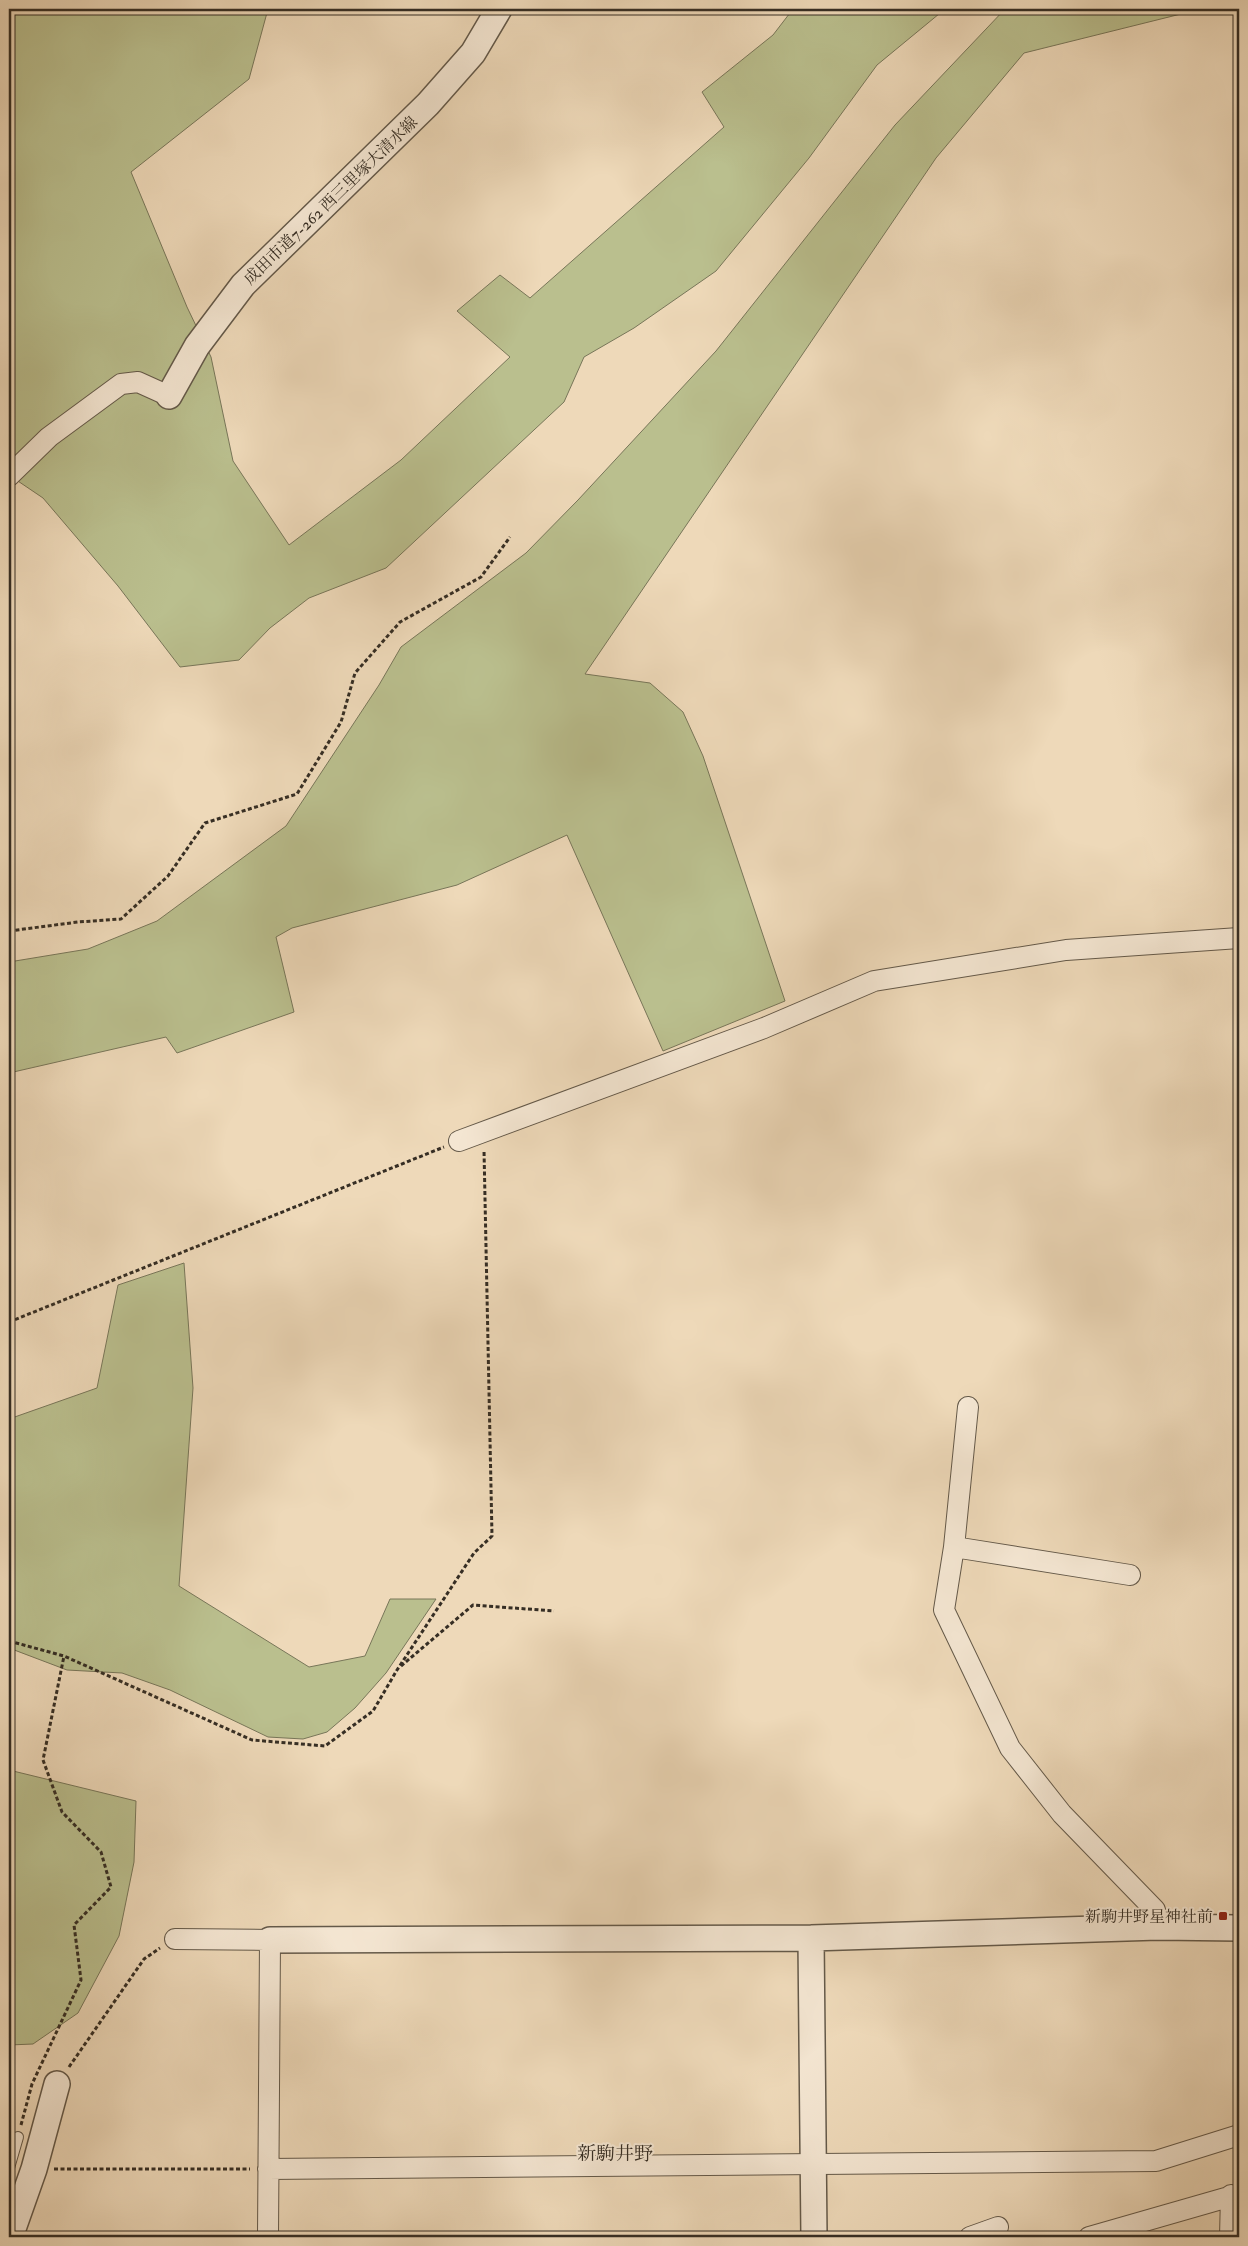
<svg xmlns="http://www.w3.org/2000/svg" width="1248" height="2246" font-family="'IM FELL Double Pica','Noto Serif JP',serif">
<style>
.green{fill:#babf8e;stroke:#787659}
.lines{fill:none;stroke-linecap:round;stroke-linejoin:round}
.service-casing{stroke:#645949;stroke-width:12}
.minor-casing{stroke:#645949;stroke-width:22}
.tertiary-casing{stroke:#645949;stroke-width:28}
.path{stroke:#362e24;stroke-width:3;stroke-dasharray:4 2.5;stroke-linecap:butt}
.service{stroke:#f4e6d2;stroke-width:10}
.minor{stroke:#f4e6d2;stroke-width:20}
.tertiary{stroke:#f4e6d2;stroke-width:25}
.poi-dot{fill:#8f2418;stroke:#f4e6d2;stroke-width:2}
.labels{text-anchor:middle;stroke-width:4;stroke-linejoin:round;paint-order:stroke}
.street-label{font-size:16px;fill:#362e24;stroke:#f4e6d2}
.poi-label{font-size:16px;fill:#362e24;stroke:#f4e6d2;text-anchor:end}
.quarter-label{font-size:19px;fill:#362e24;stroke:#f4e6d2}
</style>
<rect width="100%" height="100%" fill="#eed9b9"/>
<filter id="stains"><feTurbulence type="fractalNoise" baseFrequency=".004" numOctaves="4"/><feColorMatrix values="0 0 0 0 .2 0 0 0 0 .09 0 0 0 0 .02 0 0 0 .5 -.17"/></filter>
<radialGradient id="worn" r=".72"><stop offset=".6" stop-color="#630" stop-opacity="0"/><stop offset="1" stop-color="#630" stop-opacity=".3"/></radialGradient>
<path class="green" d="M9,9H268L249,79L131,172L187,307L211,357L233,461L289,545L401,460L510,357L457,311L500,275L530,298L724,127L702,92L773,35L793,9H945L877,65L809,158L716,271L634,328L584,357L564,402L386,568L309,598L270,628L239,660L180,667L118,586L43,498L9,475Z
M1005,9H1201L1024,53L936,158L585,674L650,683L683,712L703,756L785,1001L663,1051L567,835L457,885L292,928L276,937L294,1012L177,1053L166,1037L9,1073V962L88,949L157,921L286,826L379,685L401,647L526,553L578,500L716,351L895,125Z
M184,1263L193,1388L179,1586L309,1667L365,1656L390,1599H436L386,1673L355,1708L327,1732L303,1739L268,1737L170,1690L122,1673L67,1670L9,1648V1419L97,1388L118,1285Z
M9,1770L136,1801L134,1862L119,1936L78,2013L33,2044L9,2045Z"/>
<g class="lines">
<defs>
<path id="service" d="M9,2168L18,2137"/>
<path id="minor" d="M9,476L49,437L121,384L138,382L169,396
M459,1141L764,1028L874,981L1066,950L1239,938
M968,1407L954,1547L944,1610L1010,1748L1062,1814L1155,1910L1158,1927
M954,1547L1130,1575
M175,1939L270,1940L268,2237
M268,2169L1156,2161L1239,2135
M970,2237L998,2227
M1089,2237L1239,2194
M1230,2237L1231,2195"/>
<path id="tertiary" d="M169,396L197,346L243,285L428,104L473,53L499,9
M811,1938L814,2237
M270,1940L811,1938L1158,1927L1239,1928
M10,2237L34,2169L57,2084"/>
</defs>
<use href="#service" class="service-casing"/>
<use href="#minor" class="minor-casing"/>
<use href="#tertiary" class="tertiary-casing"/>
<path class="path" d="M9,931L78,922L121,919L168,876L205,823L297,794L341,722L355,673L400,622L481,577L510,537
M9,1322L444,1147
M9,1641L64,1656L252,1740L325,1746L373,1711L397,1670L474,1553L492,1536L484,1150
M401,1666L473,1605L554,1611
M69,2067L144,1959L160,1948
M21,2125L32,2084L81,1980L74,1925L111,1887L101,1852L62,1812L43,1760L64,1656
M54,2169H250"/>
<use href="#service" class="service"/>
<use href="#minor" class="minor"/>
<use href="#tertiary" class="tertiary"/>
</g>
<rect class="poi-dot" x="1218" y="1911" width="10" height="10" rx="2.5"/>
<g class="labels">
<g class="street-label">
<text transform="translate(330 200) rotate(-44)" y="6">成田市道7-262 西三里塚大清水線</text>
</g>
<g class="poi-label">
<text x="1213" y="1922">新駒井野星神社前</text>
</g>
<g class="quarter-label">
<text x="615" y="2160">新駒井野</text>
</g>
</g>
<rect width="1248" height="2246" fill="none" stroke="#eed9b9" stroke-width="30"/>
<rect x="10" y="10" width="1228" height="2226" fill="none" stroke="#362e24" stroke-width="2.5"/>
<rect x="15" y="15" width="1218" height="2216" fill="none" stroke="#362e24"/>
<rect width="100%" height="100%" filter="url(#stains)"/>
<rect width="100%" height="100%" fill="url(#worn)"/>
</svg>
